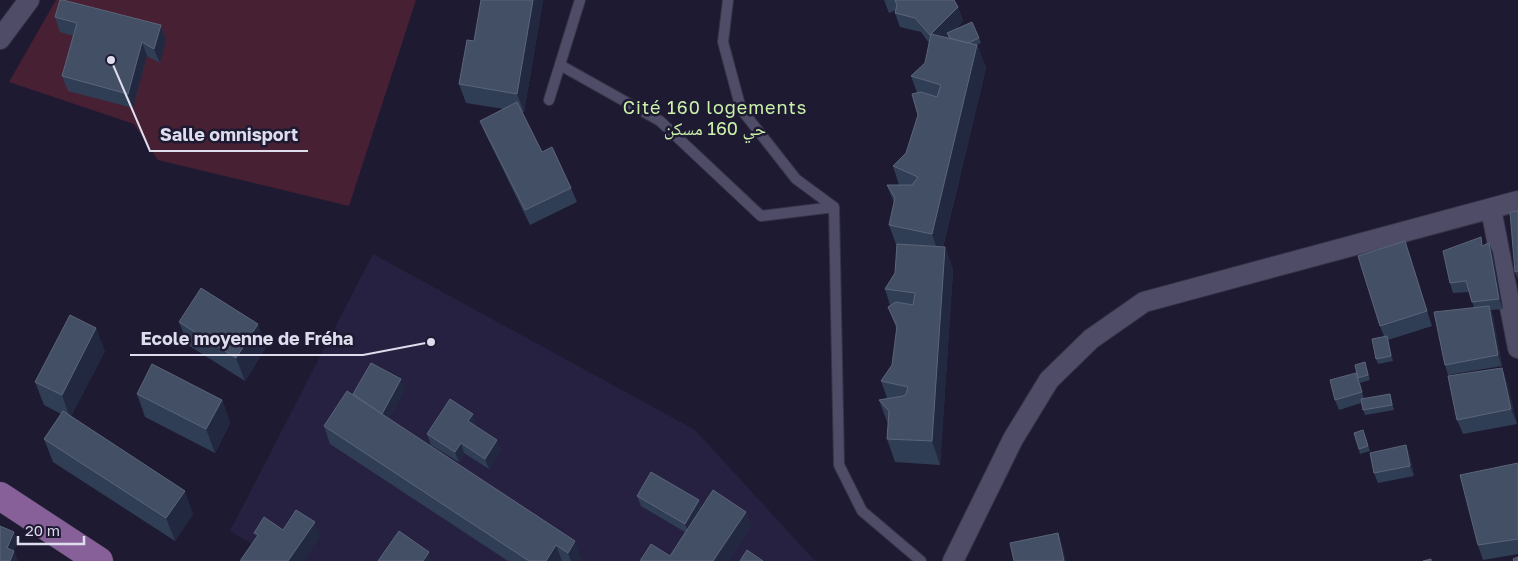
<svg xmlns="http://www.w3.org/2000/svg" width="1518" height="561" font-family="'Golos Text','Noto Naskh Arabic',sans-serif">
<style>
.built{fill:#262140}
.green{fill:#482033}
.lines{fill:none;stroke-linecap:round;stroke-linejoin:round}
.service-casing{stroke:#373448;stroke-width:12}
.minor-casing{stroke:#373448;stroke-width:22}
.primary-casing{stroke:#373448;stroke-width:29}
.service{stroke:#4f4c68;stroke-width:10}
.minor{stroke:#4f4c68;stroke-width:20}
.primary{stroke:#876099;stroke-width:28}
.wall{fill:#303e55}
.shaded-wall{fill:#212840}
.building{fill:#434f65;stroke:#5b657a}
.labels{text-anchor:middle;stroke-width:5;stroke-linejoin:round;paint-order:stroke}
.neighbourhood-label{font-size:18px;letter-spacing:1px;fill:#cbf1ab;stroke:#1e1a32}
.leader{fill:none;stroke:#deddee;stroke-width:2}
.callout-dot{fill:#deddee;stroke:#1e1a32;stroke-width:2}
.callout-label{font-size:18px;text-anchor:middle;font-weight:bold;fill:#deddee;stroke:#1e1a32;stroke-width:5;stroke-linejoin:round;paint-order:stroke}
</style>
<rect width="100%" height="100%" fill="#1e1a32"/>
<path class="built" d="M373,254L695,430L815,561H280L230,531Z"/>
<path class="green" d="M56,0H416L349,206L158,160L134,124L9,82Z"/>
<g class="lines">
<defs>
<path id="service" d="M728,0L723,42L741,109L796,179L834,207
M560,65L660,121L761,216L834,207L839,465L862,511L921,561
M549,100L580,0"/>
<path id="minor" d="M0,39L29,0
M1491,209L1518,348
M953,561L1013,439L1049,380L1091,339L1144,302L1518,201"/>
<path id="primary" d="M0,496L99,561"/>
</defs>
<use href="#service" class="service-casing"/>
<use href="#minor" class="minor-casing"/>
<use href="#primary" class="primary-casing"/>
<use href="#service" class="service"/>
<use href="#minor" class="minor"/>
<use href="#primary" class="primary"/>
</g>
<path class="wall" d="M481,0H543L524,112H522L542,152L571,188L577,202L530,225L486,135L480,121L504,109L466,103L459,84L474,41Z
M884,0H954L958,7L963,21L955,30L979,38L981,43L977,45L986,68L943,247H945L953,270L940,465L895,462L887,439L888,424L879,400L887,398L881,381L892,365L897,330L888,307L890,305L885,289L895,273L897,247L889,225L894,203L887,185H899L893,166L906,153L918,115L917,93L911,76L925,63L929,43L921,32L900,27L895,13L896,10L889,13Z
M55,17L161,25L166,40L160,63L147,56L133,108L68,91L62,76L73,36L60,32Z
M1518,211V279L1515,272Z
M1489,243L1493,253L1503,309L1491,310L1493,316L1502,366L1448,375L1445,365L1474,307L1469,292L1453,293L1450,283L1484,245Z
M1410,256L1432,326L1388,340L1393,361L1378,364L1376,359L1384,336L1380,326Z
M179,322L266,347L245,381L188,345Z
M105,351L71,416L193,514L175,541L53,462L44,439L61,414L44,405L35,382Z
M1367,368L1370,380L1360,383L1364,399L1390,394L1394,410L1365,415L1361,403L1339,410L1335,400L1356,373Z
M1502,368L1507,382L1517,424L1463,434L1457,420Z
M405,390L389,418L582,559L581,561H508L330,444L324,426L353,394Z
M137,394L222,400L230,423L215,453L145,417Z
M477,424L475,426L497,440L501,450L489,469L464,453L459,462L431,445L427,434Z
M1363,430L1370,451L1360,454L1354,433Z
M1406,445L1410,456L1414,476L1378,483L1374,473Z
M1518,463V554L1483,560L1478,545Z
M637,496L699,500L701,508L746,512L751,526L728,561H640L670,556L685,532L641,506Z"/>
<path class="shaded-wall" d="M533,0H543L524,112L517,94Z
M958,7L963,21L935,50L930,35Z
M161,25L166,40L160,63L154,49Z
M142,42L147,56L133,108L128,94Z
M977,45L986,68L940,258L932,234Z
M1405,241L1410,256L1432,326L1427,311Z
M1489,243L1493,253L1503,309L1499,299Z
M945,247L953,270L940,465L932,441Z
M1489,306L1493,316L1502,366L1498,355Z
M258,324L266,347L245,381L236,358Z
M96,328L105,351L70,418L62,395Z
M1387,336L1389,341L1393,361L1391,356Z
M1502,368L1507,382L1517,424L1511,409Z
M1356,373L1360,383L1365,402L1362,392Z
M401,379L405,390L386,424L382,414Z
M222,400L230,423L215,453L206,429Z
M473,414L477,424L472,432L468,421Z
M497,440L501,450L489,469L485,459Z
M461,443L464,453L459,462L455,452Z
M1406,445L1410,456L1414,476L1410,466Z
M185,491L193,514L175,541L166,518Z
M699,500L702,511L689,534L685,524Z
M746,512L751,526L728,561H713Z
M315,522L320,537L304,561H288Z
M14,532L18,542L11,558L7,548Z
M1058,533L1063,548L1066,561H1064Z
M575,541L582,559L581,561H571L568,553Z
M556,545L562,561H546Z
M14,551L18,561H10Z
M429,552L432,561H423Z"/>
<path class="building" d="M60,0H63L161,25L154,49L142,42L128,94L62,76L77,23L55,17Z
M481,0H533L517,94L459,84L467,40L474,41Z
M895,0H954L958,7L930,35L915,18L895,13L897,5Z
M972,22L979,38L968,43L950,38L947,33Z
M931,34L977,45L932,234L889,225L895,198L887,185H912L918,177L893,166L906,153L918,115L912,94L921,92L937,97L941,85L911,76L925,63Z
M517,102L542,152L552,147L571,188L525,210L480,121Z
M1518,211V271L1515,272L1510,212Z
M1481,237L1482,246L1489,243L1499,299L1472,302L1466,281L1450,283L1443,251Z
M1405,241L1427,311L1380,326L1358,256Z
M897,244L945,247L932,441L887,439L889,411L879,400L903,396L906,394L908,387L881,381L892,365L897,326L888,307L896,302L913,305L915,293L885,289L895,273Z
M201,288L258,324L236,358L179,322Z
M1489,306L1498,355L1445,365L1434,312Z
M70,315L96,328L62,395L35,382Z
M1387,336L1391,356L1376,359L1372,339Z
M1365,362L1368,375L1358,378L1355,365Z
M371,363L401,379L382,414L353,394Z
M152,364L222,400L206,429L137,394Z
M1502,368L1511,409L1457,420L1448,376Z
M1356,373L1362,392L1335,400L1330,380Z
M347,391L575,541L568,553L556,545L546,561H529L324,426Z
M1390,394L1392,405L1363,410L1361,399Z
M450,399L473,414L468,421L497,440L485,459L461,443L455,452L427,434Z
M63,411L185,491L166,518L44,439Z
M1363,430L1368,446L1359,449L1354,433Z
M1406,445L1410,466L1374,473L1370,453Z
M1518,463V539L1478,545L1460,475Z
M651,472L699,500L685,524L637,496Z
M713,490L746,512L713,561H640L651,544L670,556Z
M296,510L315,522L288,561H240L258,535L254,533L264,517L283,530Z
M0,526L14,532L7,548L14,551L10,561H0Z
M399,531L429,552L423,561H378Z
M1058,533L1064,561H1014L1010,543Z
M747,550L763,561H740Z
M1518,557V561H1514L1513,559Z
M1431,559V561H1423Z"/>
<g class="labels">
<g class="neighbourhood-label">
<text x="715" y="114">Cité 160 logements<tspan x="715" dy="21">حي 160 مسكن</tspan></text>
</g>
</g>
<path class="leader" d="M111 60L150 151H308M431 342L363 355H130"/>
<g class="callout-dot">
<circle cx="111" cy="60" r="5"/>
<circle cx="431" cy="342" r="5"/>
</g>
<g class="callout-label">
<text x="229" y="141">Salle omnisport</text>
<text x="247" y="345">Ecole moyenne de Fréha</text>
</g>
<path d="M18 536v8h66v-8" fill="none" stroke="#deddee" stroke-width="2.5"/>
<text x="25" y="536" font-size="15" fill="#deddee" stroke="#1e1a32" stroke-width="4" paint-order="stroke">20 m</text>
</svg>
